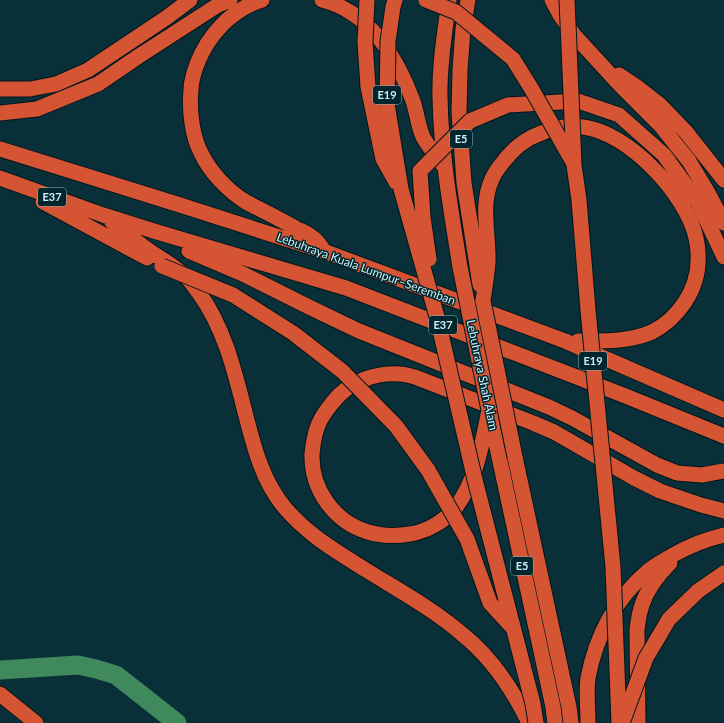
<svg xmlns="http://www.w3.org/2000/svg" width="724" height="723" font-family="Lato,sans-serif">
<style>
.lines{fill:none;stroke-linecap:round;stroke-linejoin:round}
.river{stroke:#40895d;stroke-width:19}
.highway-casing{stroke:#02161b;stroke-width:17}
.highway{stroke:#d45434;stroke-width:15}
.highway-bridge-casing{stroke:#02161b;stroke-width:17;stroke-linecap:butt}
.highway-bridge{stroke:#d45434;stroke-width:15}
.labels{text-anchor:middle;stroke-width:3;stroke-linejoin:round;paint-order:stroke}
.shield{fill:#00262e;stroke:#90b2bb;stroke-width:1}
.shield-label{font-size:11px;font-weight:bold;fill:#cdeef7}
.street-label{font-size:12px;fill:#cdeef7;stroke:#00262e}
</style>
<rect width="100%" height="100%" fill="#093038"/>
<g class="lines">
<path class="river" d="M0,670L78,665L96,669L116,675L177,723"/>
<defs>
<path id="highway" d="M262,0C232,9 208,35 197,64C194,72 191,81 191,90C189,110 192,136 201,153C210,172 228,191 246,202C263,211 280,219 297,229C303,231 309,234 313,238C318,241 321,247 325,252
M322,0C370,12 397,58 413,101C417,113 418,126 423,137C427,145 437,157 443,165
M449,0C445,32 439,65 440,97C441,155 451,211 460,267
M468,0L463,29L460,70L459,112L464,183L480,285
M552,0L560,15L574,35L620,85L661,126L689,161L707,191L724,223
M619,75L637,87L660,105L686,132L724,180
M0,89H30L56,84L88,70L166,18L190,0
M508,105L578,101L619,115L664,155L698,202L724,257
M0,113L37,109L98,84L139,56L218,5L230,0
M0,149L180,205L326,252L565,341L724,410
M0,178L103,215L157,232L346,288L623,395L724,436
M43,202L147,258
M112,222C124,231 135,241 147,249C161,259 177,267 188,279C192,283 195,288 199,293C225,329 235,373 246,416C254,448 263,482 285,508C309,536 336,551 366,570C398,590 433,609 462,634C491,657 513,690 529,723
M189,251L243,274L311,308L359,331L549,407L572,418L657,465L677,473L702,475L724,471
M483,301C485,288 487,275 488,262C489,235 480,205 492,179C494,174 497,170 500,166C510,152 522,140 539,134C553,128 568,125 583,127C628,132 687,195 696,238C701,261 698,282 685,302C677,314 666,325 652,332C629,342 603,341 578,341
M489,410C482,443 477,479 456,507C445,521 428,531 410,534C397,536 381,536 368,532C334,522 311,489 312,454C313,443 315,429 321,419C324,413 329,407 333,402C348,382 376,372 400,374C405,374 410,376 415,377L533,423L554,432L634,478L660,491L701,505L724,511
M490,415L553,707L555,723
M515,457L569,707L571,723
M0,694L36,723
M588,723C588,708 586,692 588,678C596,636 616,598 648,571C655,565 665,560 673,555C689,546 706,539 724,535
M638,723L637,630C638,622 639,613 642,605C647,589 658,575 670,563"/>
</defs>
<use href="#highway" class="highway-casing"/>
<use href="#highway" class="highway"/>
<defs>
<path id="highway-bridge" d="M367,0L365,42L368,87L383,159L396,182
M395,0L393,7L388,41L387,104L401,189L437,317L475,480L533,704L536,723
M426,0L456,12L513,59L531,88L573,162
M567,0L574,165L579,200L588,310L613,567L619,723
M429,259L423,217L420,171L470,121L508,105
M162,266L233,295L293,333L342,371L396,426L428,470L467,539L490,603L511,626
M460,267L489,410
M483,301L515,457
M622,723L646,658L669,619L698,591L724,573"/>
</defs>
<use href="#highway-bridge" class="highway-bridge-casing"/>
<use href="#highway-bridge" class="highway-bridge"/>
</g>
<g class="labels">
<g class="shield">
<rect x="373" y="86" width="28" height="18" rx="3"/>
<rect x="450" y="130" width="22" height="18" rx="3"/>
<rect x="38" y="188" width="28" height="18" rx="3"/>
<rect x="429" y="316" width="28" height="18" rx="3"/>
<rect x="579" y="352" width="28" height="18" rx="3"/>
<rect x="511" y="557" width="22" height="18" rx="3"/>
</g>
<g class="shield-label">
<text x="387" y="99">E19</text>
<text x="461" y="143">E5</text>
<text x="52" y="201">E37</text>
<text x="443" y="329">E37</text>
<text x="593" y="365">E19</text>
<text x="522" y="570">E5</text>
</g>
<g class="street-label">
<text transform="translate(366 269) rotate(20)" y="4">Lebuhraya Kuala Lumpur–Seremban</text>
<text transform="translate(482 375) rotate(78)" y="4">Lebuhraya Shah Alam</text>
</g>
</g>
</svg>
